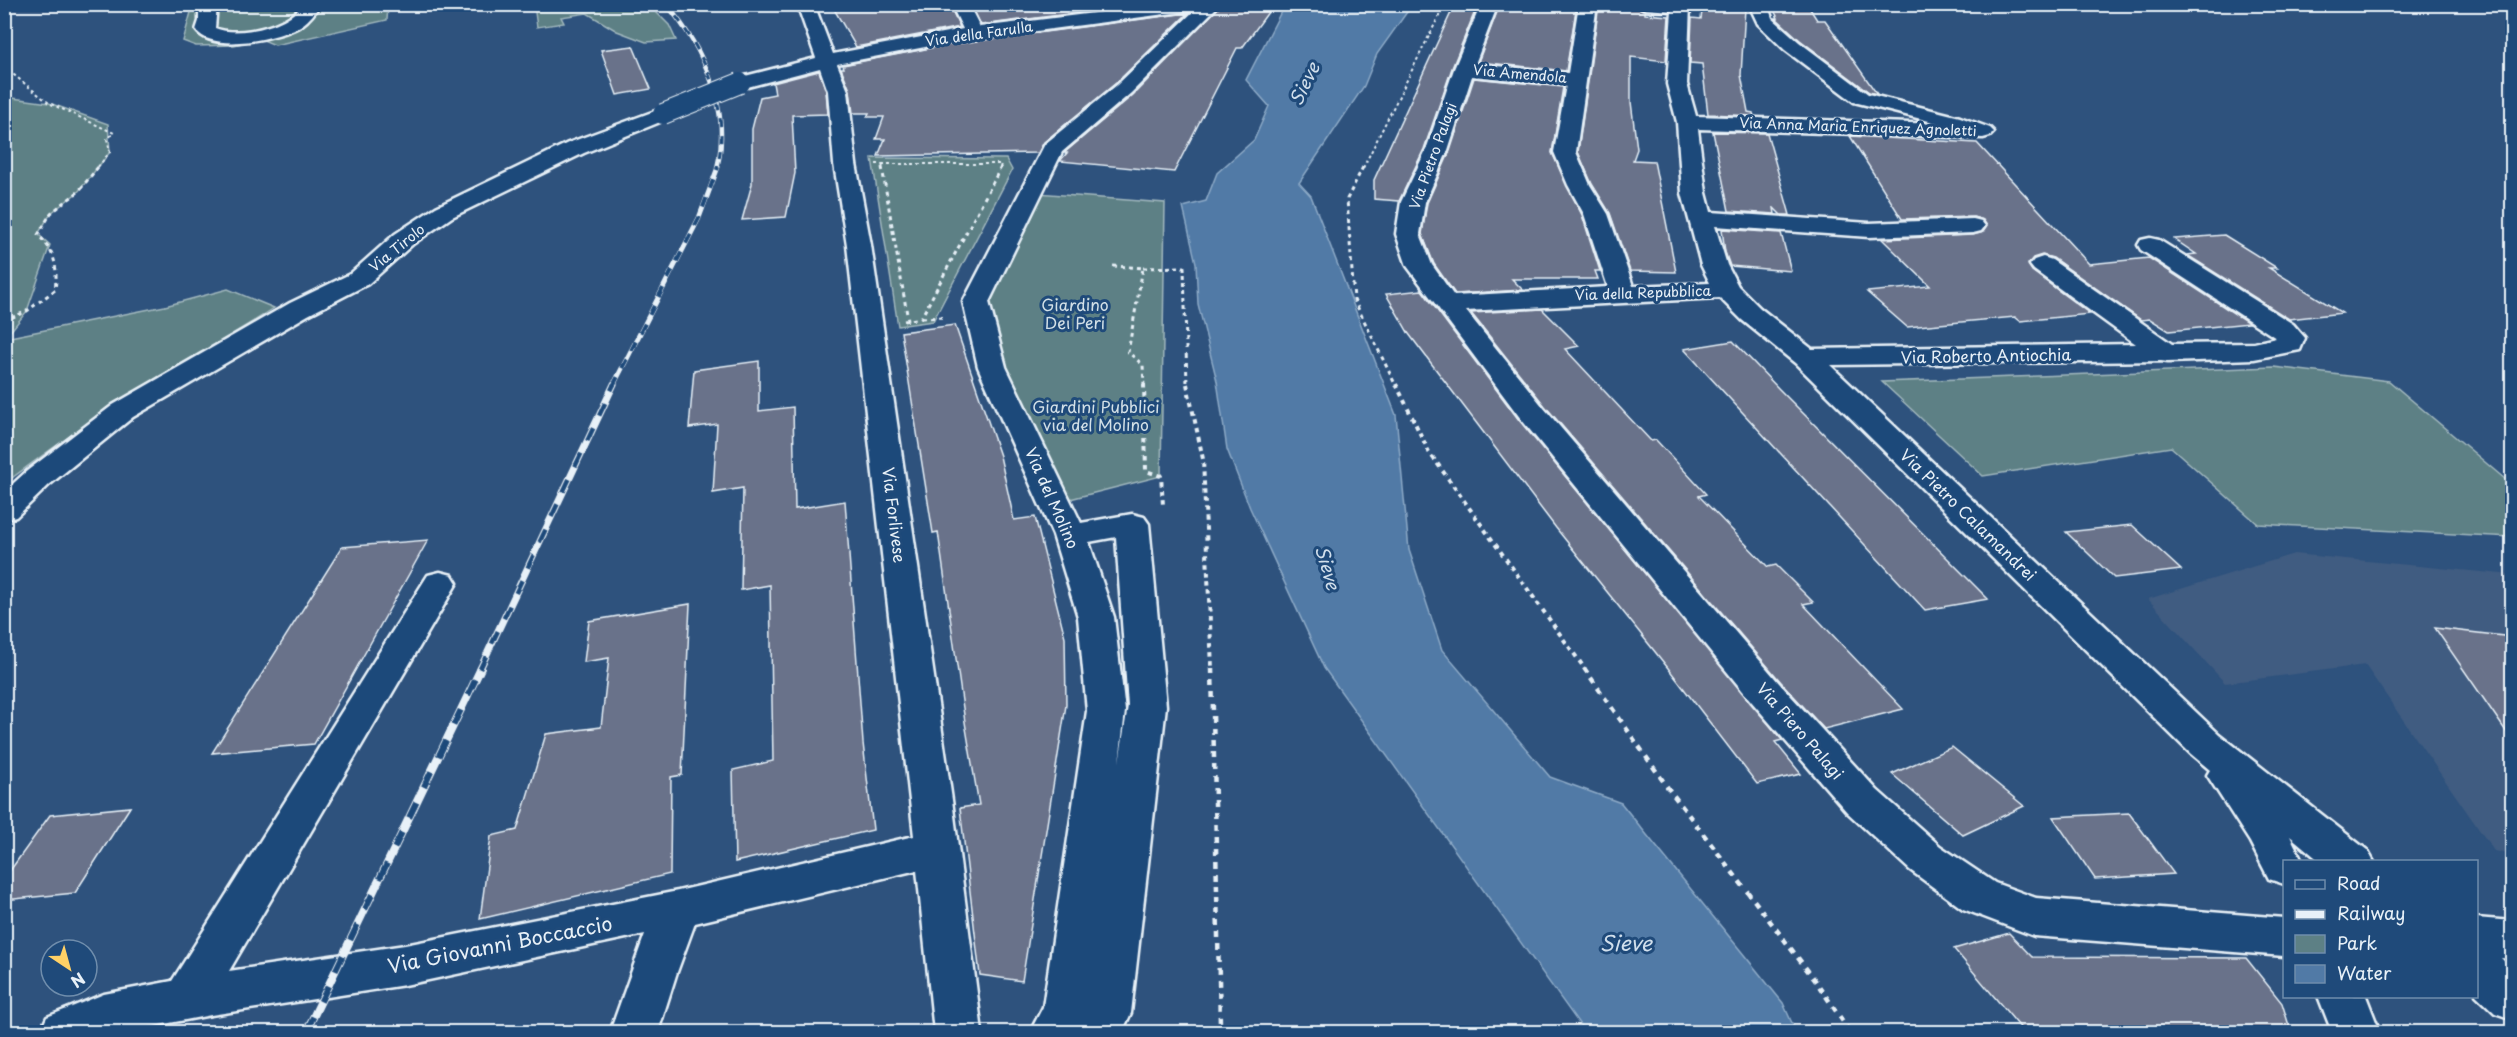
<svg xmlns="http://www.w3.org/2000/svg" width="2517" height="1037" font-family="'Playpen Sans',sans-serif">
<style>
.built{fill:#405c81}
.green{fill:#5d8085;stroke:#a2b8be;stroke-width:1.5}
.water{fill:#517aa6;stroke:#8daac7;stroke-width:1.5}
.building{fill:#69728a;stroke:#e8f1f8;stroke-width:1.5}
.lines{fill:none;stroke-linecap:round;stroke-linejoin:round}
.minor-casing{stroke:#e8f1f8;stroke-width:5}
.path-far3{stroke:#e8f1f8;stroke-width:2;stroke-dasharray:3 3;stroke-linecap:butt}
.path-far2{stroke:#e8f1f8;stroke-width:3;stroke-dasharray:4 4;stroke-linecap:butt}
.path-far1{stroke:#e8f1f8;stroke-width:4;stroke-dasharray:4.5 4.5;stroke-linecap:butt}
.path{stroke:#e8f1f8;stroke-width:4.5;stroke-dasharray:6 6;stroke-linecap:butt}
.minor{fill:#1f4a7a;fill-rule:evenodd}
.rail-far3-casing{stroke:#e8f1f8;stroke-width:4.5}
.rail-far2-casing{stroke:#e8f1f8;stroke-width:5}
.rail-far1-casing{stroke:#e8f1f8;stroke-width:7}
.rail-casing{stroke:#e8f1f8;stroke-width:8}
.rail-far3{stroke:#1f4a7a;stroke-width:3;stroke-dasharray:8;stroke-linecap:butt}
.rail-far2{stroke:#1f4a7a;stroke-width:4;stroke-dasharray:10;stroke-linecap:butt}
.rail-far1{stroke:#1f4a7a;stroke-width:4.5;stroke-dasharray:14;stroke-linecap:butt}
.rail{stroke:#1f4a7a;stroke-width:6;stroke-dasharray:17;stroke-linecap:butt}
.minor-bridge-casing{stroke:#e8f1f8;stroke-width:22;stroke-linecap:butt}
.minor-bridge{stroke:#1f4a7a;stroke-width:20}
.labels{text-anchor:middle;stroke-width:6;stroke-linejoin:round;paint-order:stroke}
.far-street-label{font-size:14px;fill:#e8f1f8;stroke:#1f4a7a}
.park-label{font-size:16px;fill:#d3e0e7;stroke:#1f4a7a}
.street-label{font-size:16px;fill:#e8f1f8;stroke:#1f4a7a}
.water-label{font-size:18px;font-style:italic;fill:#d1dfec;stroke:#1f4a7a}
.near-street-label{font-size:20px;fill:#e8f1f8;stroke:#1f4a7a}
.near-water-label{font-size:21px;font-style:italic;fill:#d1dfec;stroke:#1f4a7a}
</style>
<rect width="100%" height="100%" fill="#2e527d"/>
<filter id="ink" filterUnits="userSpaceOnUse"><feTurbulence type="fractalNoise" baseFrequency=".0167" numOctaves="2"/><feDisplacementMap in="SourceGraphic" scale="12" xChannelSelector="R" yChannelSelector="G"/><feConvolveMatrix kernelMatrix="1 2 1 2 8 2 1 2 1" color-interpolation-filters="sRGB"/></filter>
<g filter="url(#ink)">
<path class="built" d="M2294,554L2512,575V855L2494,851L2365,665L2225,683L2148,599Z"/>
<path class="green" d="M193,5H388L387,20L275,45L261,39L234,45L196,46L183,41Z
M534,5H649L669,25L676,40L646,42L617,31L587,13L561,17L564,23L537,27Z
M5,97L49,103L108,124L110,152L78,192L51,213L38,234L50,245L27,311L5,338L165,306L228,289L274,308C237,333 198,353 160,376C106,409 55,446 5,483Z
M872,158L1006,159L1012,170L933,321L898,326Z
M1037,193L1165,203L1161,476L1062,501L996,367L980,303Z
M2274,367L2389,381L2512,485V537L2258,524L2171,447L1983,476L1882,382Z"/>
<path class="water" d="M1285,4L1412,5L1377,54L1364,86L1299,183L1311,196L1396,415L1409,550L1442,650L1550,777L1621,803L1783,1003L1796,1032H1585L1324,668L1250,508L1227,449L1217,381L1198,304L1196,263L1183,207L1206,201L1217,173L1254,140L1269,106L1246,80Z"/>
<path class="building" d="M831,4H949L960,27L856,47Z
M971,4H1145L981,25Z
M1222,4H1274L1242,48H1237L1174,172L1060,161L1067,153H1064L1133,95Z
M1455,4H1478L1452,68L1424,149L1399,201L1374,199V180Z
M1500,4H1577L1566,71L1478,62Z
M1703,4L1745,8L1741,75L1748,112L1753,113L1754,116L1708,114L1702,64L1690,63L1692,18L1701,19Z
M1771,4H1807L1817,20H1825L1877,94L1869,92L1800,40L1776,18H1778Z
M1599,5L1638,8L1645,11V14L1669,16L1666,61L1631,57V102L1637,149L1633,160L1654,161L1676,272L1630,271L1610,213L1592,184L1578,152Z
M1188,13L1116,83L1044,142L1038,153L878,156L885,139H876L884,117H867L869,113H853L850,90L841,68H844L843,65L946,45Z
M633,46L651,89L617,95L601,50Z
M819,71L826,91L828,114L792,115L795,173L786,217L742,220L752,184V129L760,97L775,94L773,83Z
M1474,78L1563,87L1552,153L1582,215L1600,271H1595L1598,279H1512L1523,290L1455,294L1434,264L1422,234L1427,203L1450,151Z
M1713,132L1767,133L1790,215H1781L1774,208L1775,214L1729,211Z
M1850,136L1977,143L2089,264L2149,258L2249,323L2169,331L2150,319L2141,320L2053,258L2042,255L2033,258L2028,264L2032,271L2090,314L2020,321L2015,317L1907,327L1867,292L1930,286L1882,239L1973,235L1983,232L1987,226L1983,220L1973,217L1902,219Z
M1722,229L1781,233L1791,271L1730,266L1725,252Z
M2224,235L2277,268H2269L2342,313L2289,319L2187,255L2196,254L2174,239Z
M1422,290L1519,420L1782,740L1775,742L1801,774L1757,784L1668,668L1556,528L1409,334L1386,294Z
M1542,309L1579,346L1565,349L1651,441L1656,440L1706,494L1699,496L1768,567L1776,565L1813,602L1803,604L1903,709L1824,729L1781,682L1545,406L1471,313Z
M955,325L1000,456L1014,520L1035,517L1065,637L1066,705L1022,981L980,975L960,808L979,805L965,722L938,532L933,533L901,332Z
M1733,341L1779,389L1988,599L1925,610L1684,349Z
M759,361V411L793,407L795,509L845,501L863,743L873,830L735,862L733,770L773,761L770,585L741,590L743,488L713,493L717,424L689,428L694,370Z
M2132,525L2181,570L2114,578L2066,532Z
M428,540L314,744L212,753L342,547Z
M690,604L682,775L671,777L670,874L480,919L491,836L517,830L546,734L601,727L609,658L584,662L589,621Z
M2435,628L2512,637V740Z
M1952,747L2024,806L1963,835L1892,774Z
M130,807L75,893L4,900V879L50,815Z
M2129,813L2174,874L2095,879L2053,817Z
M2009,933L2032,957L2246,958L2282,1003L2291,1032H2024L1954,949Z"/>
<g class="lines">
<defs>
<path id="minor" d="M199,4H217L215,28C238,38 289,26 303,4H320C315,13 310,19 302,25C281,38 213,54 196,30L199,21Z
M797,4H814L833,54L963,29L951,4H968L980,27L1168,4H1220L1131,93L1062,152L989,302L1006,367L1081,523L1132,514L1144,517L1149,524L1166,706L1131,1013L1124,1028L1112,1032H1030L1043,1007L1087,711L1078,617L1053,535L978,367L963,302L1045,144L1117,85L1195,10L946,43L837,64L848,91L856,164L871,245L952,800L982,1032H934L917,870L695,923L676,975L658,1032H610L645,934L405,985L211,1015L123,1032H40L47,1017L104,994L172,981L428,575L440,572L452,575L457,583L229,971L405,945L678,891L914,836L847,245L834,164L828,91L820,68L740,89L733,87L730,83L733,79L816,58ZM1116,537L1128,706L1119,762L1125,711L1114,617L1089,542Z
M1481,4H1498L1475,64L1568,73L1579,4H1597L1576,152L1590,185L1608,214L1633,286L1710,283L1701,265L1682,193L1677,122L1667,84L1672,11L1645,9L1637,4H1690L1687,84L1696,116L1941,124L1854,102L1785,50L1758,24L1751,9L1754,5L1763,4L1769,9L1772,18L1799,42L1868,94L1960,117L1990,128L1994,132L1990,136L1983,138L1698,129L1706,193L1711,212L1869,223L1973,219L1981,221L1985,226L1981,231L1973,233L1869,237L1715,226L1727,265L1738,286L1760,308L1812,349L2136,344L2034,270L2030,265L2034,260L2043,257L2052,260L2172,344L2254,343L2276,338L2141,250L2138,245L2141,240L2150,238L2159,240L2293,324L2305,338L2300,350L2254,359L2168,362L2161,361L1830,365L2219,734L2367,850L2374,862H2321L2290,836L2303,862H2284V884L2269,879L2250,842L2207,775L2210,770L2191,754L1795,363L1742,320L1720,298L1466,311L1543,407L1779,683L1877,790L1940,846L1995,883L2036,898L2284,918V956L2034,936L1963,909L1910,870L1847,812L1751,701L1521,419L1407,266L1396,234L1401,202L1426,150L1454,69ZM1472,76L1566,85L1554,152L1568,185L1584,214L1608,287L1454,296L1432,265L1420,234L1425,202L1448,150Z
M663,108L670,110L673,114L670,118L584,153L452,217L413,244L368,284L308,315L133,417L49,485L16,517L4,520V492L27,471L113,405L290,303L350,274L395,234L436,207L568,143Z
M2476,918L2512,921V959L2501,958L2512,969V1019L2495,1013L2476,995Z
M2318,996H2366L2380,1032H2332Z"/>
</defs>
<use href="#minor" class="minor-casing"/>
<path class="path-far3" d="M4,8L10,4
M4,67L49,103L114,133L107,139L110,152L97,168
M876,164H1001L1000,168
M882,164L883,168
M1363,168L1445,4"/>
<path class="path-far2" d="M882,167L908,320
M1363,167L1347,199L1354,300L1396,386
M1113,266L1143,268L1128,352L1143,365L1144,386
M1143,268L1184,267L1187,386
M922,318L945,317
M4,321L27,311L55,290C58,267 55,251 38,235L51,213L78,192L98,167
M904,321L921,318L1001,167"/>
<path class="path-far1" d="M1144,384L1146,471L1161,476L1163,505
M1187,384L1203,459L1212,669
M1396,384L1429,452L1585,669"/>
<path class="path" d="M1212,668L1220,1024L1218,1032
M1584,668L1668,788L1815,980L1850,1032"/>
<use href="#minor" class="minor"/>
<defs>
<path id="rail-far3" d="M666,4C703,47 732,110 717,168"/>
<path id="rail-far2" d="M613,386L699,218L718,167"/>
<path id="rail-far1" d="M480,669L614,384"/>
<path id="rail" d="M306,1032L481,668"/>
</defs>
<use href="#rail-far3" class="rail-far3-casing"/>
<use href="#rail-far2" class="rail-far2-casing"/>
<use href="#rail-far1" class="rail-far1-casing"/>
<use href="#rail" class="rail-casing"/>
<use href="#rail-far3" class="rail-far3"/>
<use href="#rail-far2" class="rail-far2"/>
<use href="#rail-far1" class="rail-far1"/>
<use href="#rail" class="rail"/>
<defs>
<path id="minor-bridge" d="M663,114L740,83"/>
</defs>
<use href="#minor-bridge" class="minor-bridge-casing"/>
<use href="#minor-bridge" class="minor-bridge"/>
</g>
</g>
<g class="labels">
<g class="far-street-label">
<text transform="translate(979 34) rotate(-8)" y="5">Via della Farulla</text>
<text transform="translate(1520 74) rotate(5)" y="5">Via Amendola</text>
<text transform="translate(1858 127) rotate(2)" y="5">Via Anna Maria Enriquez Agnoletti</text>
<text transform="translate(1433 156) rotate(-70)" y="5">Via Pietro Palagi</text>
<text transform="translate(397 248) rotate(-39)" y="5">Via Tirolo</text>
<text transform="translate(1643 293) rotate(-2)" y="5">Via della Repubblica</text>
</g>
<g class="park-label">
<text x="1075" y="311">Giardino<tspan x="1075" dy="18">Dei Peri</tspan></text>
<text x="1096" y="413">Giardini Pubblici<tspan x="1096" dy="18">via del Molino</tspan></text>
</g>
<g class="street-label">
<text transform="translate(1986 356) rotate(-1)" y="6">Via Roberto Antiochia</text>
<text transform="translate(1052 498) rotate(66)" y="6">Via del Molino</text>
<text transform="translate(894 515) rotate(83)" y="6">Via Forlivese</text>
<text transform="translate(1968 515) rotate(44)" y="6">Via Pietro Calamandrei</text>
<text transform="translate(1800 731) rotate(49)" y="6">Via Piero Palagi</text>
</g>
<g class="water-label">
<text transform="translate(1305 84) rotate(-64)" y="6">Sieve</text>
<text transform="translate(1327 568) rotate(74)" y="6">Sieve</text>
</g>
<g class="near-street-label">
<text transform="translate(500 945) rotate(-11)" y="7">Via Giovanni Boccaccio</text>
</g>
<g class="near-water-label">
<text x="1626" y="951">Sieve</text>
</g>
</g>
<rect width="2517" height="1037" fill="none" stroke="#1f4a7a" stroke-width="24"/>
<rect x="12" y="12" width="2493" height="1013" fill="none" stroke="#e8f1f8" stroke-width="2" filter="url(#ink)"/>
<rect x="2283" y="860" width="195" height="138" fill="#1f4a7a" stroke="#6f8dac" stroke-width="1.5"/>
<rect x="2295" y="880" width="30" height="9" fill="#1f4a7a" stroke="#6f8dac" stroke-width="1.5"/>
<text x="2337" y="890" font-size="18" fill="#e8f1f8">Road</text>
<rect x="2295" y="910" width="30" height="9" fill="#e8f1f8" stroke="#6f8dac" stroke-width="1.5"/>
<text x="2337" y="920" font-size="18" fill="#e8f1f8">Railway</text>
<rect x="2295" y="935" width="30" height="18" fill="#5d8085" stroke="#6f8dac" stroke-width="1.5"/>
<text x="2337" y="950" font-size="18" fill="#e8f1f8">Park</text>
<rect x="2295" y="965" width="30" height="18" fill="#517aa6" stroke="#6f8dac" stroke-width="1.5"/>
<text x="2337" y="980" font-size="18" fill="#e8f1f8">Water</text>
<g transform="translate(69 968) rotate(144)"><circle r="28" fill="#1f4a7a" stroke="#6f8dac" stroke-width="1.5"/>
<path d="M0-4.5L10 22L0 15L-10 22Z" fill="#ffd166"/>
<text y="-9" font-size="16" font-weight="bold" text-anchor="middle" fill="#e8f1f8">N</text>
</g>
</svg>
